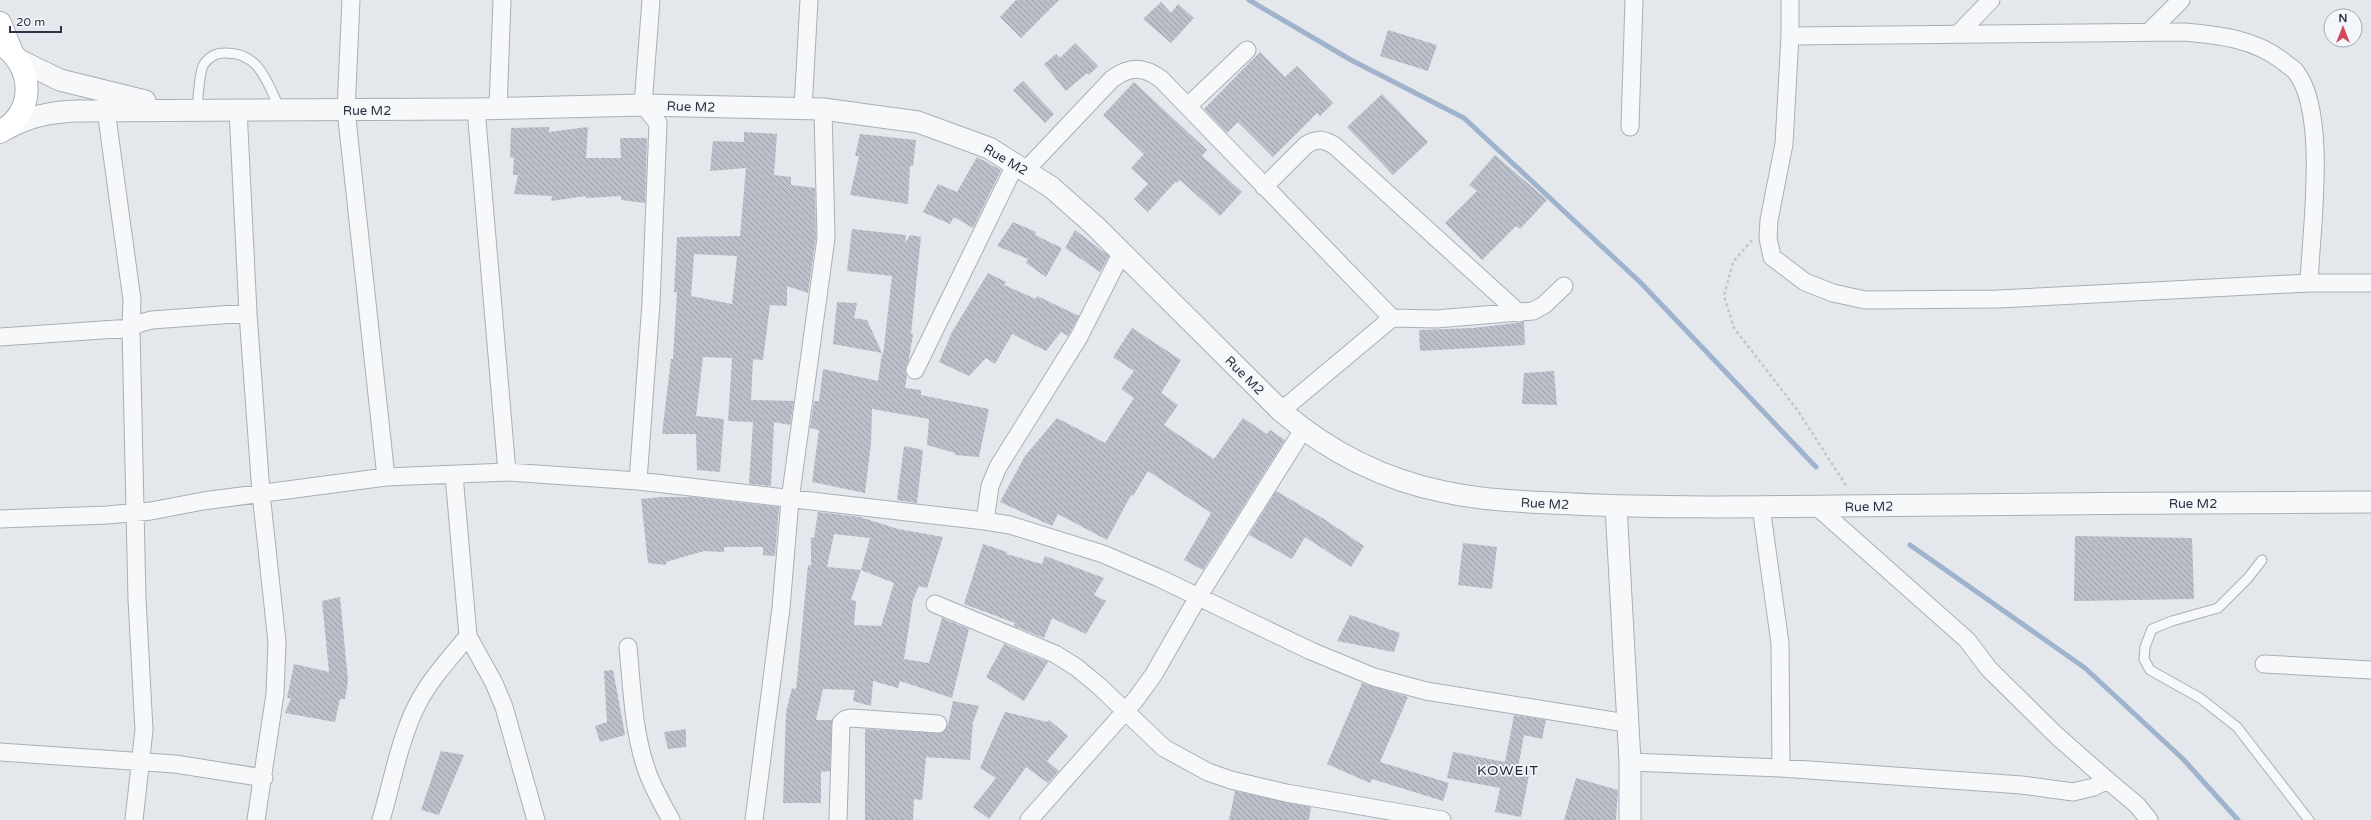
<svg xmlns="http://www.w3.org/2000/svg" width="2371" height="820" font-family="'Varela Round',sans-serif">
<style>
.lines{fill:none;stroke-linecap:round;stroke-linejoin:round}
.stream{stroke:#9fb4cc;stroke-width:5}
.building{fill:url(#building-back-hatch);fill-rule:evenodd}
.service-casing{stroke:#a9aeb7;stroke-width:11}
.minor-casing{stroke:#a9aeb7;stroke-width:19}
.tertiary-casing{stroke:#a9aeb7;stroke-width:23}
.secondary-casing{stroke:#a9aeb7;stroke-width:24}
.path{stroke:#c2c5cb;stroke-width:2.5;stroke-dasharray:3 3;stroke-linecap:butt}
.service{stroke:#f7f8fa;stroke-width:9}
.minor{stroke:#f7f8fa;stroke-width:17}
.tertiary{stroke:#f7f8fa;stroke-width:21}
.secondary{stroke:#fff;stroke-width:22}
.labels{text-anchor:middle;stroke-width:3.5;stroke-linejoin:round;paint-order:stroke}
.street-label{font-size:13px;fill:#2b3445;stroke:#f4f6f9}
.neighbourhood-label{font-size:14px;letter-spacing:1px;fill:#1d2536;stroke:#f4f6f9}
</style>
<defs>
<pattern id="building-back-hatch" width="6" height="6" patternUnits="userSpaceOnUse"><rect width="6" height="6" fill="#bbc0ca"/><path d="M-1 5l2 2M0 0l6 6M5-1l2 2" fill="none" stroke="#989da6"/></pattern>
</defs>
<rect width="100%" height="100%" fill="#e4e7ec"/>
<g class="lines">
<path class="stream" d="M1249,0L1351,60L1464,118L1640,282L1816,467
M1910,545L2085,668L2183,759L2238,820"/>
</g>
<path class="building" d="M1016,0H1059L1021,38L1000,17Z
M1161,2L1171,13L1178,4L1194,18L1171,43L1143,19Z
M1388,30L1437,45L1428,71L1380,56Z
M1075,43L1098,66L1089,75L1087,73L1066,91L1044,64L1056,54L1060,58Z
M1260,52L1285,77L1297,66L1333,103L1320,116L1317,113L1273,157L1238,122L1227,133L1204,109Z
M1023,81L1054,114L1045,123L1013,90Z
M1134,82L1207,150L1202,156L1242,192L1220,216L1180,180L1176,183L1175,182L1148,212L1134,199L1148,184L1131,168L1144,154L1103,115Z
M1382,94L1428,142L1393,175L1347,127Z
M549,127V132L588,127L586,158H621L620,138H647L645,203L621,200V196L586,198V196L551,201L552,196L514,194L518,175H513L514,158L510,157L511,128Z
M744,132L777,134L774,175L791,177V185L815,188L816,237L808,293L787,286V306L770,305L763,360L753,359L751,400L794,401L790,425L774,422L771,486L749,484L753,422L728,421L732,358L703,357L696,416L724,419L720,472L697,470L696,434H662L671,359H673L677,292H674L677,237L740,236L746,168L710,171L713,141L744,142ZM694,254L737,256L732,304L691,296Z
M860,134L916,140L913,166H910L908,204L850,195L859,156H855Z
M1495,155L1547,200L1520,229L1516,226L1482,260L1445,223L1477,191L1469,185Z
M977,157L1001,170L973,228L954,217L950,224L923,212L938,184L957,192Z
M1013,222L1036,232L1035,235L1062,248L1046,277L1026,263L1028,259L997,246Z
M852,229L906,235L905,243L910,235L921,237L911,334H913L909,359L905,370L907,376L905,388L921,390V395L989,409L979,457L955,455V453L927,445L929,419L872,409L871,444L865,493L812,482L819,430L810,428L814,401H819L823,369L878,381L882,353L883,355L892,276L847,271Z
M1075,230L1109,256L1100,272L1065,248Z
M988,273L1006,282L1004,285L1036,299L1037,296L1079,316L1068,336L1061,332L1046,351L1012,334L995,364L986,358L969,376L939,362L952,332Z
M837,302L857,303L854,318L867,320L882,353L833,344Z
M1524,322L1525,345L1420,351L1419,330L1473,328Z
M1132,328L1181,360L1161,393L1178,405L1164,425L1214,459L1243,418L1267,434L1270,430L1285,440L1203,570L1184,560L1211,513L1148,471L1133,496L1131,495L1107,540L1058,514L1052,526L1000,502L1025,456L1057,418L1105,443L1134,398L1121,389L1134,371L1113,357Z
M1554,371L1557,405L1522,404L1524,373Z
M904,446L923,450L917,503L897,500Z
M1276,491L1324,519L1364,546L1351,567L1305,537L1292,559L1249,535Z
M661,497H692L779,507L775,556L763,555V547H724V552L704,551L666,562V565L648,563L641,499Z
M818,512L860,517L898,529L943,537L927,588L919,586L913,600L904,659L929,663L942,618L969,629L952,698L900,681L898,688L873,681L871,706L853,701L855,690L823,689L816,720H832L830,771L821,772V803H783L786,712L792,688L796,689L808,565L811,566V537L814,538ZM834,534L870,538L861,570L827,567ZM861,570L894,583L881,626L854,625L856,601L851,600Z
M2075,536L2192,538L2194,599L2074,601Z
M1463,543L1497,547L1492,589L1458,585Z
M983,544L1007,552L1006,554L1042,564L1045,556L1104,578L1094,595L1106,601L1086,634L1052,618L1044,638L1014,626L1015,623L964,604Z
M340,597L348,681L345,699H340L335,722L285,713L291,698H287L294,664L329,672L322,601Z
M1350,615L1400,633L1394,652L1337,641Z
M1004,644L1048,662L1024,701L986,677Z
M613,670L625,735L600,742L595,726L607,722L604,671Z
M1362,683L1408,697L1380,762L1449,783L1443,801L1372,779L1370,783L1327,764Z
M953,701L979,706L973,722L970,760L926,757L922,800L914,799L913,820H865V729L942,733L948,725Z
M1005,712L1047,722L1049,720L1068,736L1047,761L1059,771L1048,783L1026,767L989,819L973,807L996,778L980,768Z
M1514,715L1546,720L1542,739L1524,735L1518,768L1530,770L1521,817L1495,812L1500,788L1447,778L1453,752L1505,762Z
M686,729V747L668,749L664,732Z
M441,751L464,755L439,815L421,810Z
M1576,778L1618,790L1616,820H1564Z
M1235,791L1311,807L1309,820H1229Z"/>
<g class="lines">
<defs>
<path id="service" d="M197,110C198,100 199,71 204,64C209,57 217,53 225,53C260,52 267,83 280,109
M2262,560L2248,578L2218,608L2172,621L2152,629L2145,647L2144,659L2150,670L2200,698L2237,727L2309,820"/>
<path id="minor" d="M351,0L346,110L386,477
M1790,0V36L1784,144L1769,220L1768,238L1772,257L1805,282L1833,293L1865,300L1998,299L2309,283H2371
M2149,32L2181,0
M1958,34L1991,0
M1790,36L2184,32C2220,35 2255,39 2284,62C2287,65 2293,68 2296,72C2328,113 2311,231 2309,283
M1188,106L1247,50
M498,108L502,0
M238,109L248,313L261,493L277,642L275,694L256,820
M476,109L507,472
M803,109L809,0
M106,110L132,300L131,328L137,599L144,730L134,820
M1630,127L1634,0
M1026,170L1112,79C1130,66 1143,66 1161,79L1392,318L1436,319L1533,311L1544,305L1564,286
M1264,187L1306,145C1317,138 1324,139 1335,146L1519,313
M0,337L131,328L140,323L152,320L248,313
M915,370L1016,163
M1281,411L1392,318
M454,475L468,636L494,683L504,707L536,820
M638,481L651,303L658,123L643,105L651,0
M1761,507L1780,643L1781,768
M0,519L107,515L151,511L203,501L386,477L507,472L638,481L985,521L1010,525L1103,554L1159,578L1311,651L1374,677L1426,691L1626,723
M985,521L990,486L998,467L1079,337L1122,252
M935,604L1055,654L1076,667L1099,686L1164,748L1208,772L1231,780L1286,793L1442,820
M628,647C632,687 633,732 647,771C653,788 662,804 671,820
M2264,664L2371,670
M0,752L175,764L264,778
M1630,762L1781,768L2022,785L2073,792L2094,787L2107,780L2057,736L1989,669L1967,640L1816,506
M2107,780L2137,805L2149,820
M381,820C392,783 400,737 418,703C431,678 451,657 468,636
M754,820L781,608L790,500L826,238L823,109
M838,820L841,723L846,719L851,718L938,724
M1029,820L1136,699L1154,674L1198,597L1303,430"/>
<path id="tertiary" d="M19,60L60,80L145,101
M8,128C31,116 51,112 77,111L476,109L643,105L823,109L918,122L989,148L1051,187L1094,225L1281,411C1328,451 1384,480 1445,492C1487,501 1530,502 1573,504C1660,508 1748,507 1835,506C2014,504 2192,503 2371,502
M1616,506L1630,762V820"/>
<path id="secondary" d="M0,23L11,50
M0,43C34,65 37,112 0,132"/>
</defs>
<use href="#service" class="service-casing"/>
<use href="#minor" class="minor-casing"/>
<use href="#tertiary" class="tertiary-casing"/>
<use href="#secondary" class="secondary-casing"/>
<path class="path" d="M1752,240L1733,262L1724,296L1734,328L1798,411L1847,487"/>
<use href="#service" class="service"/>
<use href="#minor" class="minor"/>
<use href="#tertiary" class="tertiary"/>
<use href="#secondary" class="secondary"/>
</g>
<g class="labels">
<g class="street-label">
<text transform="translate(691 106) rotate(2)" y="5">Rue M2</text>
<text x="367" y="115">Rue M2</text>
<text transform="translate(1006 159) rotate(30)" y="5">Rue M2</text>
<text transform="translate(1245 375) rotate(45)" y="5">Rue M2</text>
<text transform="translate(1545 503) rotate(3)" y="5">Rue M2</text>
<text x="2193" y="508">Rue M2</text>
<text transform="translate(1869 506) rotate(-1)" y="5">Rue M2</text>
</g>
<g class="neighbourhood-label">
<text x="1508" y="775">KOWEIT</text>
</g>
</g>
<g transform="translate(2343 28)"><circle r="19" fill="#f4f6f9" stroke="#a4a8b1"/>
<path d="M0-3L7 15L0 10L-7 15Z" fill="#d1495b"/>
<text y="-6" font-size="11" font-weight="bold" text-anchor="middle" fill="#2b3445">N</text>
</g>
<path d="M10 26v6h51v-6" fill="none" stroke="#2b3445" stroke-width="2"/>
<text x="16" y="26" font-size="12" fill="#2b3445" stroke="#f4f6f9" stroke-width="3" paint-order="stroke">20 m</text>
</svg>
